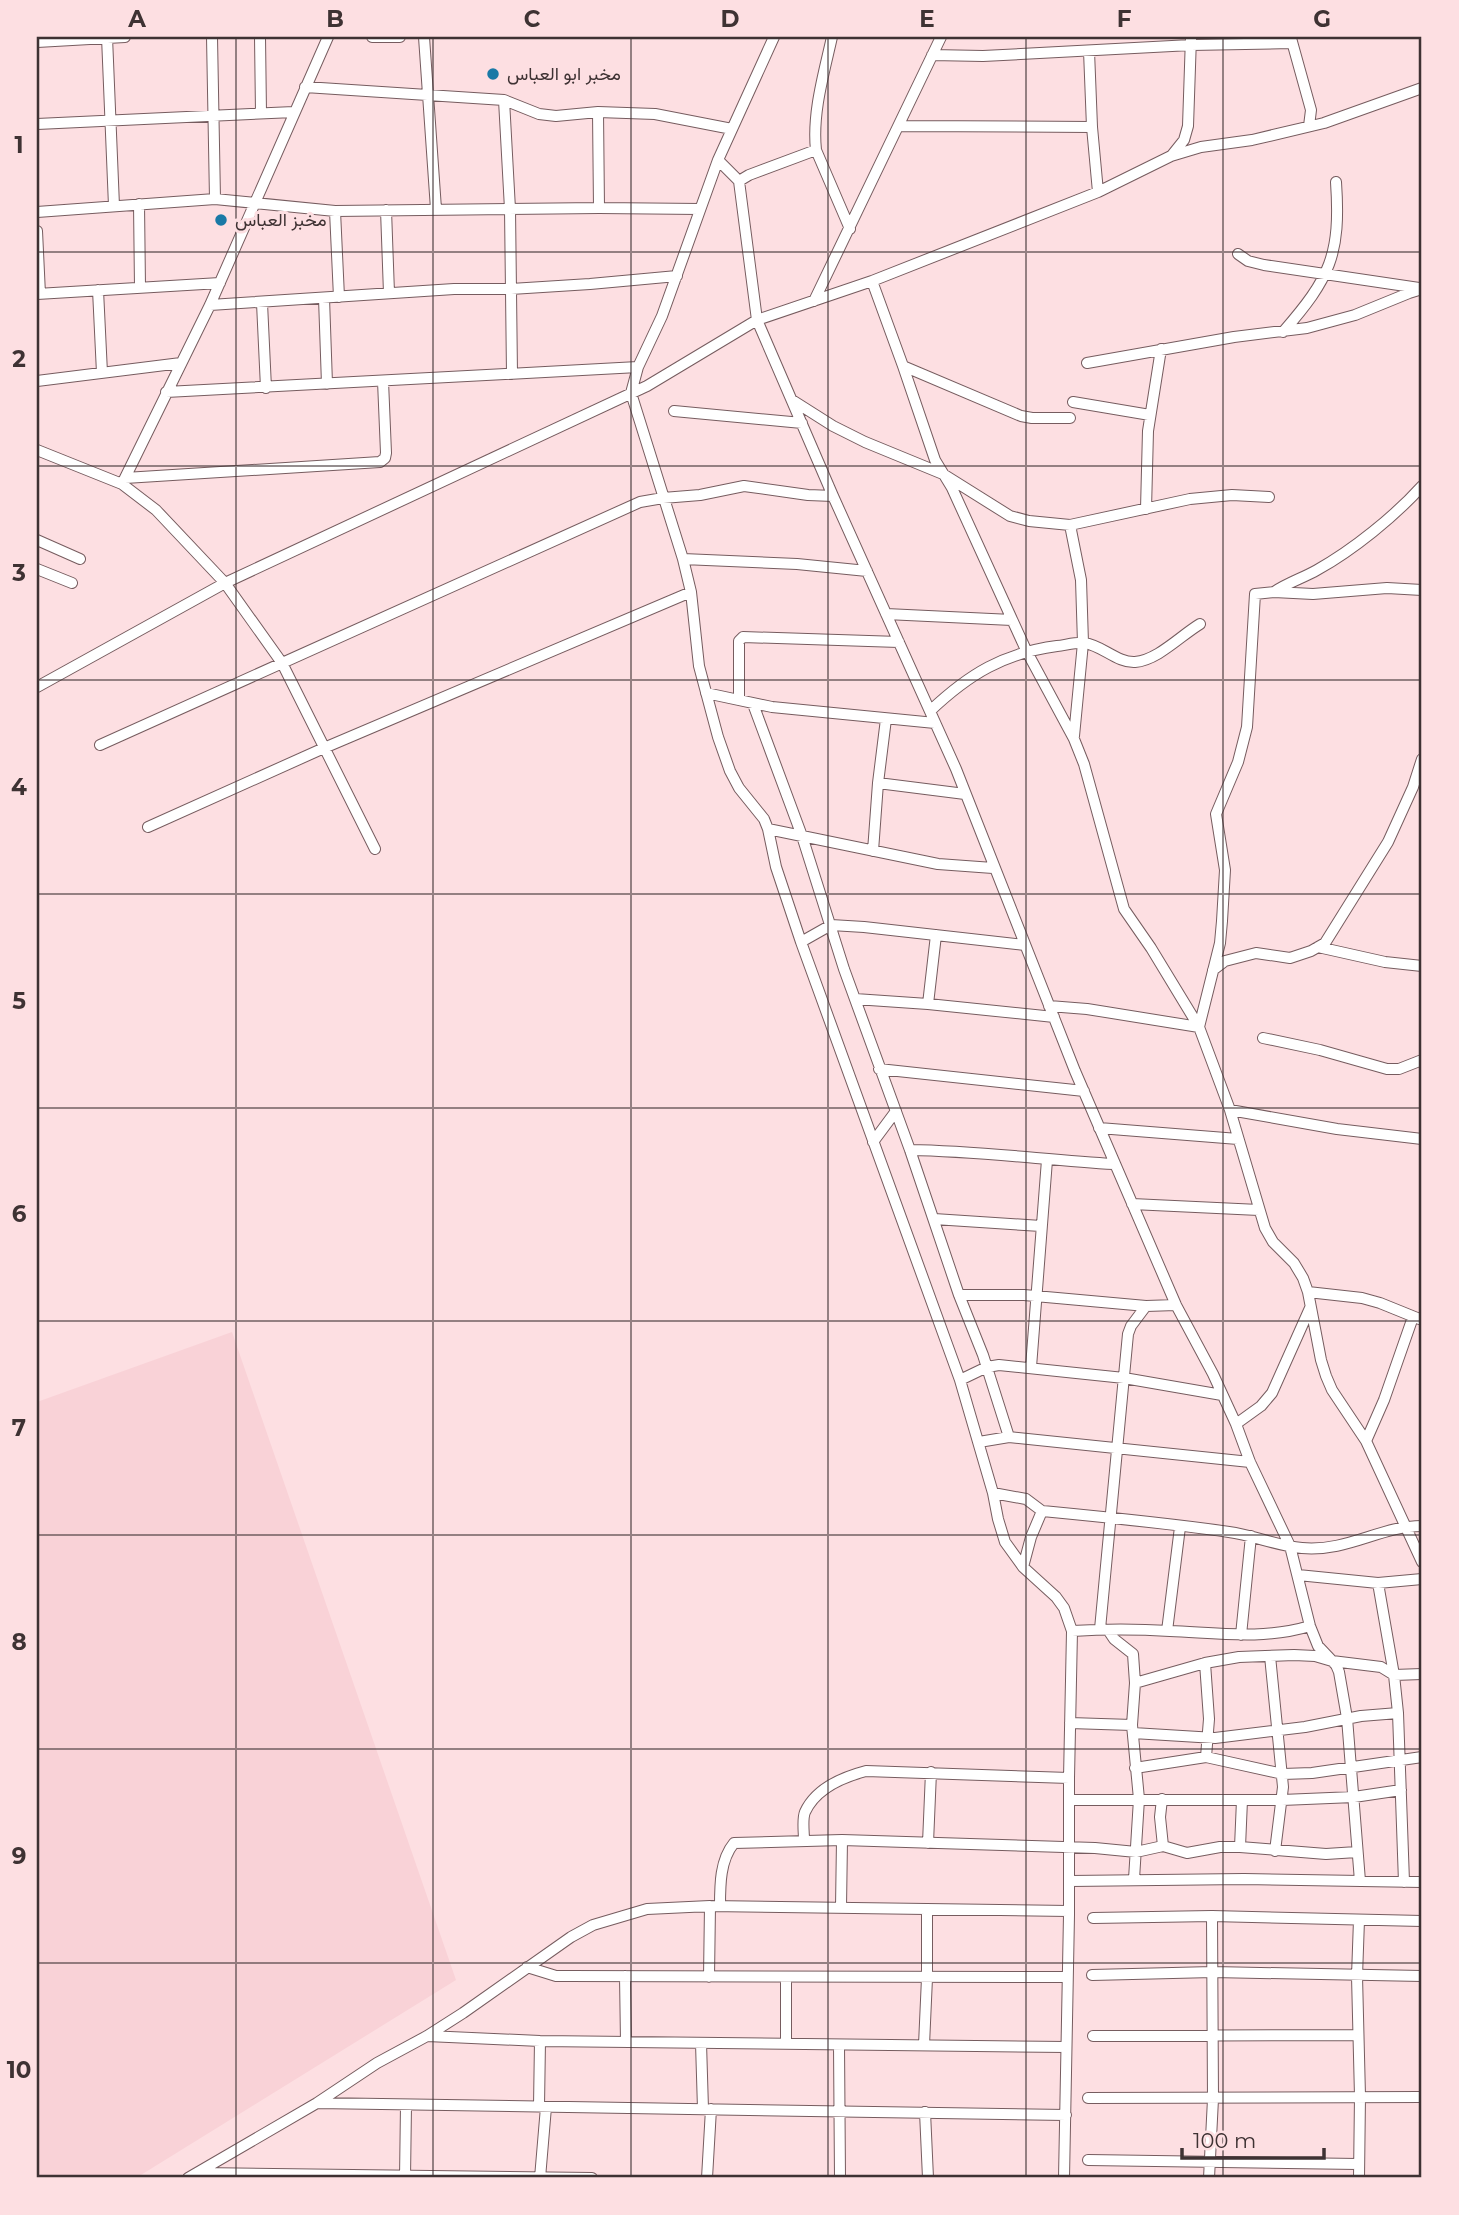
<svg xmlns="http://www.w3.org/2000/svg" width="1459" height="2215" font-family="Montserrat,Vazirmatn,sans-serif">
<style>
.built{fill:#f9d2d7}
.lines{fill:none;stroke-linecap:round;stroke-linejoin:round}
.minor-casing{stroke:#765c5f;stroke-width:12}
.minor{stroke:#fff;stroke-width:10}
.grid{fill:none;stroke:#3e3233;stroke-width:2;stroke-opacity:0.55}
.poi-dot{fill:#1a79a6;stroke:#fddfe2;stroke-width:2.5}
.labels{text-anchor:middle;stroke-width:6;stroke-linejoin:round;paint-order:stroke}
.poi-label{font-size:18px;fill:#3e3233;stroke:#fddfe2;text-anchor:start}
.neatline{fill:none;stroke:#3e3233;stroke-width:2.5}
.grid-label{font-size:23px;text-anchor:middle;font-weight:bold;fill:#3e3233}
</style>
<rect width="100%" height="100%" fill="#fddfe2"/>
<path class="built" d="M232,1332L456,1980L136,2178H37V1402Z"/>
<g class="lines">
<defs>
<path id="minor" d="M107,37L114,206
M212,37L215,199
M260,37L261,113
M372,37H400
M424,37L436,209
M774,37L718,160L662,316L638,367L631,393L683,559L691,592L699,666L718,737L730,771L739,788L764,819L768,829L776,867L801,942L960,1380L993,1493L998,1519L1005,1542L1023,1567L1056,1597L1064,1608L1072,1631L1069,1778V1915L1064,2178
M832,37C824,73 812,113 816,150L850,229
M1291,38L1311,110L1309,126
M37,42L125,37
M1089,51L1092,127L1098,192
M932,55L983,56L1191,45L1291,43
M305,87L504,100L539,114L556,116L598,112L655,114L732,129
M504,100L510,209L512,374
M598,112L599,208
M37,124L294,112
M899,126L1092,127
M1172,155L1184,140L1188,126L1191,37
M718,160L739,181L757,320L833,496L956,769L1075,1071L1176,1305L1213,1374L1236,1424L1250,1462L1290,1546L1310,1626L1318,1646L1336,1665L1339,1672L1347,1718L1360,1881
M739,181L749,175L816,150
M139,204L140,287
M386,210L389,293
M335,211L339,297
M37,212L215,199L335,211L599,208L700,209
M37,231L40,294
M1238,254L1248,261L1264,265L1419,288
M872,281L903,366L935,460L952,488L1026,650L1074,739L1084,764L1124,909L1151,948L1199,1027L1230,1110L1265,1228L1273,1242L1294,1263L1303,1278L1308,1292L1321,1360L1326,1376L1332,1390L1366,1441L1422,1562
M98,290L102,373
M37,294L220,283
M324,298L327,384
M814,301L941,37
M262,303L266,388
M210,305L454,289H511L590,284L677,276
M1283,332C1330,278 1341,255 1336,182
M1087,363L1234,337L1307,328L1355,315L1409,293L1422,289
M903,366L1021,416L1032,418H1070
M37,381L181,363
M166,392L638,367
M792,400L833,426L865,442L943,474L1010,516L1029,521L1070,525L1190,499L1232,495L1269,497
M1073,402L1150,415
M674,411L802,423
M37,450L122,484L156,510L225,583L282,663L375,849
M125,478L380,462L385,458L386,453L383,381
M122,484L210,305L328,37
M1146,509L1148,431L1161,349
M1070,525L1081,580L1083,643L1074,736
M37,540L80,559
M683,559L797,564L867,571
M37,569L72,583
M1274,592C1287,583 1303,578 1317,570C1353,550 1395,516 1422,486
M886,614L1012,620
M37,687L225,583L647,386L757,320L872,281L1098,192L1171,156L1201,147L1252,140L1324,123L1422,88
M706,693L772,707L935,723
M739,700V641L743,637L899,642
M753,704L802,836L844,969L910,1150L959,1295L983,1355L1009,1437
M930,711C969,674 1004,653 1057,646C1066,645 1076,642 1084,643C1102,645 1117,663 1135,662C1158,660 1180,636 1200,624
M100,745L640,502L663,498L700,495L744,486L808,495L833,496
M878,783L965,794
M148,827L324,748L691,592
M768,829L938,864L993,868
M873,851L878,783L886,719
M801,942L831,925L864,927L1025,945
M1318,947L1385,962L1422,966
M1213,970L1225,961L1256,953L1290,958L1311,951L1325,943L1388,842L1413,787L1422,759
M855,999L928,1004L1054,1017
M928,1004L936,935
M1049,1006L1087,1009L1199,1027L1220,943L1222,921L1225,870L1216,814L1238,762L1247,727L1255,594L1274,592L1313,594L1387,588L1422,590
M1263,1038L1320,1050L1387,1069H1399L1422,1060
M879,1069L1084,1091
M1230,1110L1337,1129L1422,1139
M1099,1128L1238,1139
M873,1142L896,1111
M910,1150C979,1151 1046,1160 1114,1164
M1132,1204L1259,1210
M934,1219L1041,1226
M1308,1292L1362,1298L1380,1303L1422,1320
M959,1295H1024L1146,1306L1176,1305
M1031,1367L1047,1160
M960,1380L987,1367L999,1365L1124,1378L1222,1395
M1236,1424L1261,1406L1272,1393L1310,1308
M1366,1441L1384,1400L1413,1317
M979,1442L1009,1437L1250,1462
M993,1493L1026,1499L1042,1511C1104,1517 1167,1523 1229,1532C1253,1535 1277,1546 1302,1548C1348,1552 1380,1526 1422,1526
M1023,1567L1031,1537L1042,1511
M1298,1575L1378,1583L1422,1579
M1378,1583L1394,1675L1398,1713L1404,1882
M1100,1629L1128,1334L1131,1326L1146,1306
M1108,1630L1114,1639L1133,1654L1135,1683L1132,1725L1139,1799L1134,1879
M1072,1631C1104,1629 1137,1629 1170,1631C1218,1633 1264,1640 1310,1626
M1167,1631L1180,1527
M1241,1635L1251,1536
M1270,1656L1283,1787L1275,1851
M1205,1663L1209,1719L1206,1757
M1135,1683L1205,1663L1239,1657L1294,1655L1315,1656L1332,1661L1381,1667L1394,1675L1422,1674
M1070,1723L1132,1725
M1133,1733L1215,1738L1305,1727L1361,1716L1398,1713
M1135,1768L1206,1757L1283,1774L1312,1773L1422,1757
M1162,1799L1160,1817L1163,1846
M1070,1800H1282L1354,1797L1401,1790
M804,1840C804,1832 802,1819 805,1812C816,1788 843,1777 866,1771L1069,1778
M928,1843L931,1772
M1240,1847L1242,1800
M1070,1881L1244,1879L1422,1882
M720,1906C720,1885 720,1860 734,1843L842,1840L1095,1848L1136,1852L1163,1846L1187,1853L1220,1847H1240L1326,1854L1357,1852
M841,1907L842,1840
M1093,1918L1212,1916L1422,1921
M527,1967L556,1976H567L1067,1977
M1092,1975L1213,1972L1422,1976
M625,1976L626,2042
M709,1977L710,1906
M427,2036L540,2041L1066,2047
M1093,2036L1358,2035
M701,2043L703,2109
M786,2044V1977
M839,2045L840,2178
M924,2045L927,1978V1909
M1088,2098L1422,2097
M317,2103L1066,2115
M539,2106L540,2041
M925,2112L928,2178
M1088,2160L1358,2164
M200,2173L592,2178
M188,2178L317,2103L377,2063L427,2036L463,2013L571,1937L593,1925L647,1909L710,1906L1069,1911
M405,2178L406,2105
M540,2178L546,2107
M707,2178L711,2109
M1209,2178L1213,2099L1212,1916
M1359,2178L1360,2096L1357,1976L1359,1920"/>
</defs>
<use href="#minor" class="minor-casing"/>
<use href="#minor" class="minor"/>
</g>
<path class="grid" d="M236,37V2178M433,37V2178M631,37V2178M828,37V2178M1026,37V2178M1223,37V2178M37,252H1422M37,466H1422M37,680H1422M37,894H1422M37,1108H1422M37,1321H1422M37,1535H1422M37,1749H1422M37,1963H1422"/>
<g class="poi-dot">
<circle cx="493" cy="74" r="7"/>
<circle cx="221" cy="220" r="7"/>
</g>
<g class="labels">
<g class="poi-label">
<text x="507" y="80">مخبر ابو العباس</text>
<text x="235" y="226">مخبز العباس</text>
</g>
</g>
<rect width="1459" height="2215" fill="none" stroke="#fddfe2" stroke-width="77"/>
<path d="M1182 2148v10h142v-10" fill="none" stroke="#3e3233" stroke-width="3.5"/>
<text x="1193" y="2148" font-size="21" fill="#3e3233" stroke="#fddfe2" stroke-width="5" paint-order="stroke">100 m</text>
<rect x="38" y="38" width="1382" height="2138" class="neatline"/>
<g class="grid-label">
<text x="137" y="27">A</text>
<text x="335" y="27">B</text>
<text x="532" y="27">C</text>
<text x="730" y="27">D</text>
<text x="927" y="27">E</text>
<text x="1124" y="27">F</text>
<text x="1322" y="27">G</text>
<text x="19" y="153">1</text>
<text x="19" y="367">2</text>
<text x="19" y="581">3</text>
<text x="19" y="795">4</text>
<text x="19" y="1009">5</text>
<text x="19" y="1222">6</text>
<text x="19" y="1436">7</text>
<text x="19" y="1650">8</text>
<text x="19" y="1864">9</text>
<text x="19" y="2078">10</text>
</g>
</svg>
